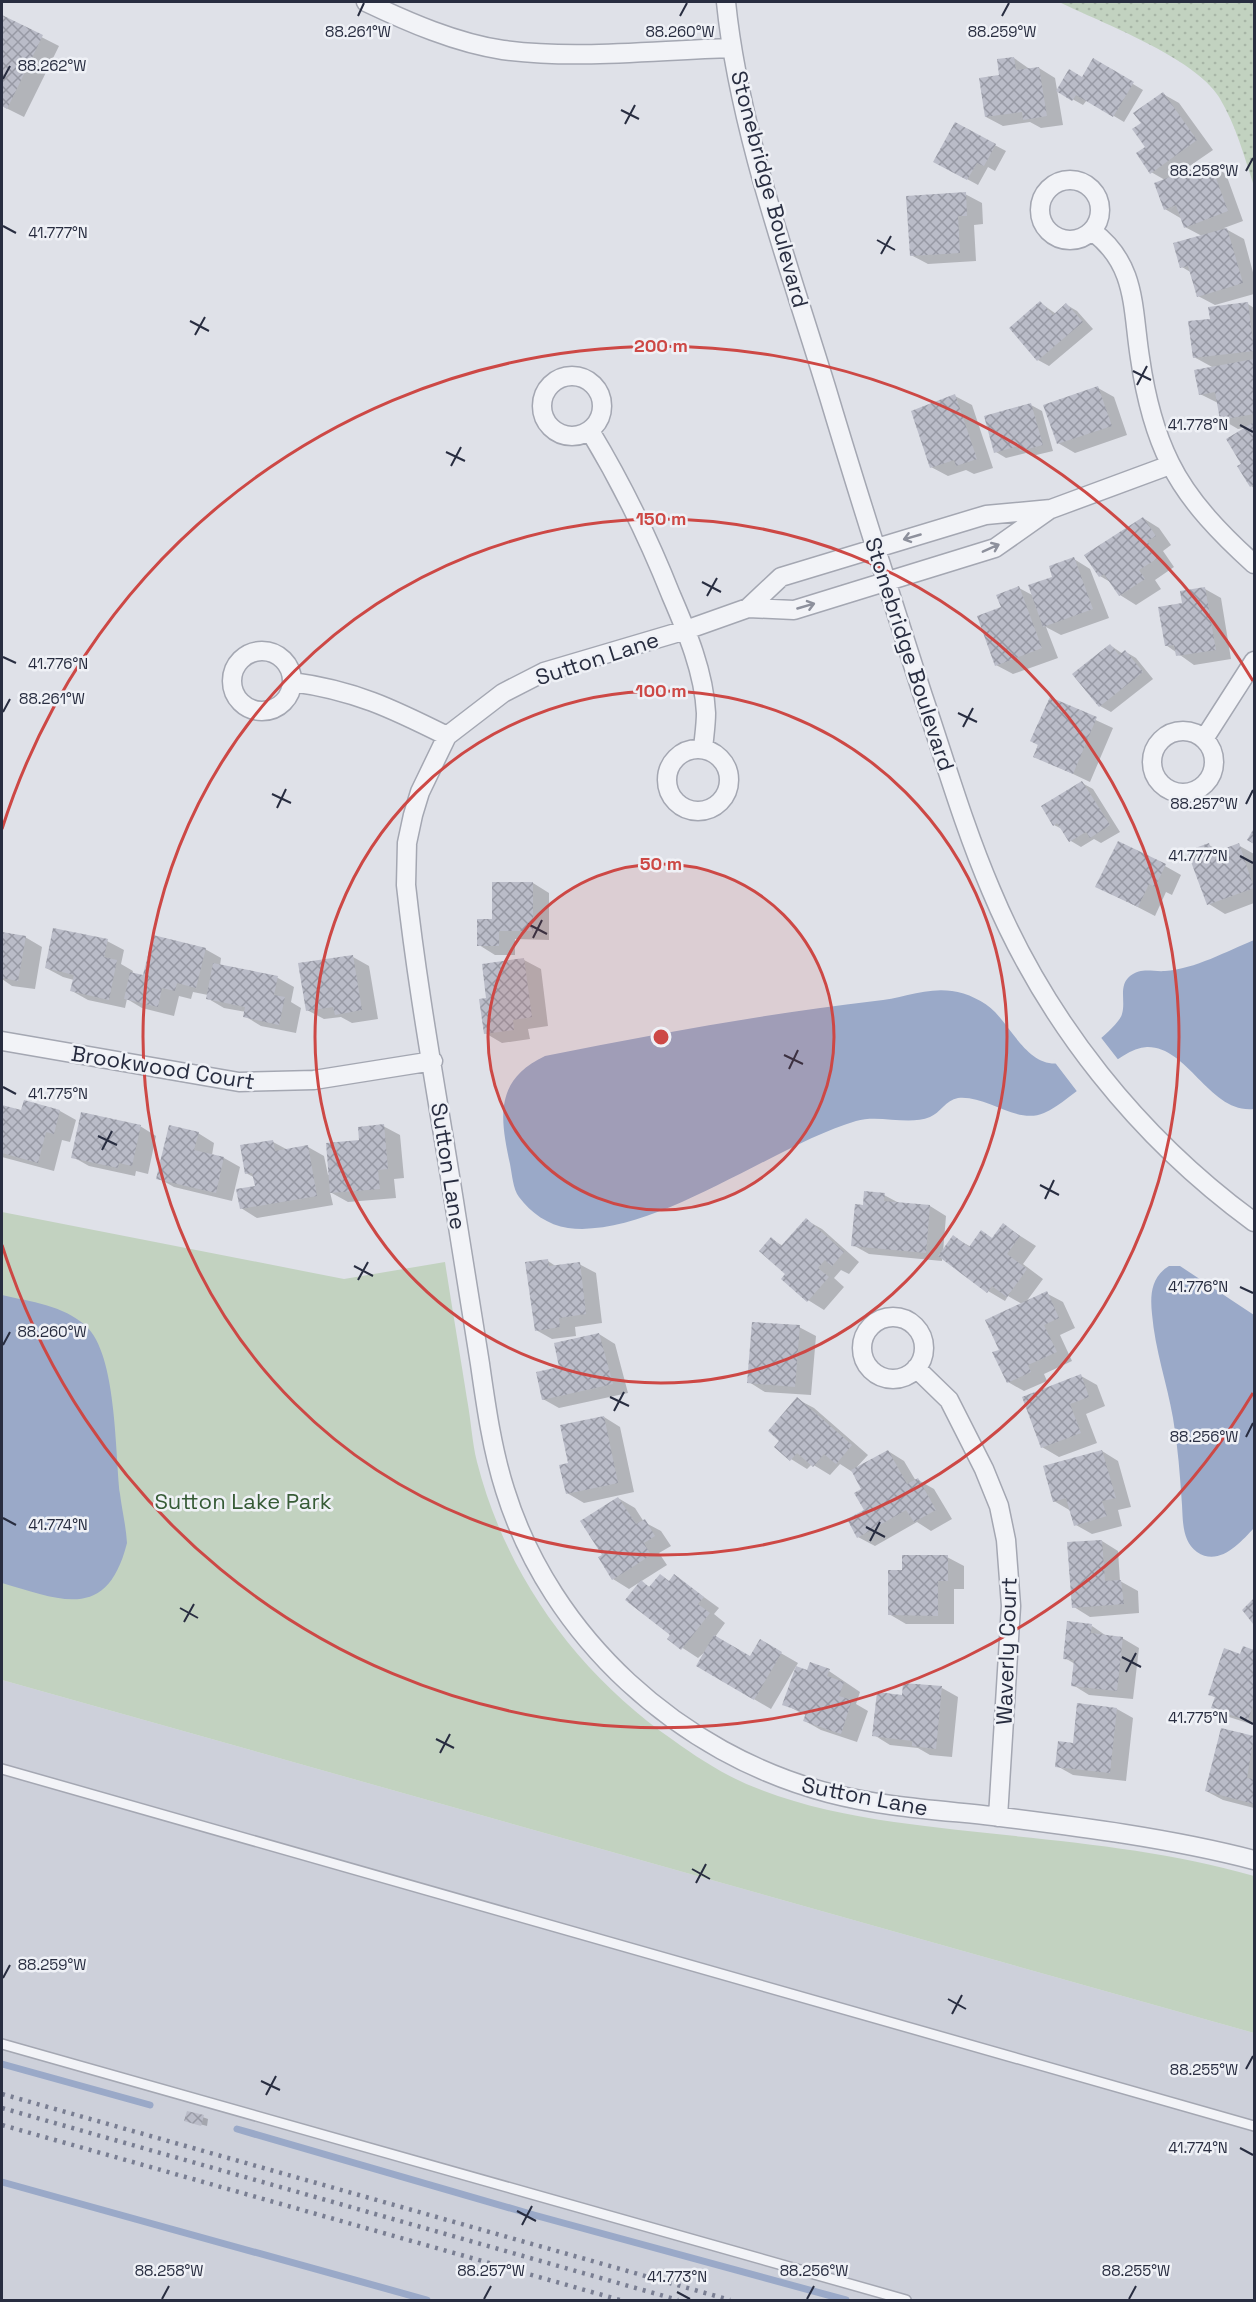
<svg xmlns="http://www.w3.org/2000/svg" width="1256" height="2302" font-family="'Space Grotesk',sans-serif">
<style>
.built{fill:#cdd0da}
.grass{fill:url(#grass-dots)}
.park{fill:#c2d2c0}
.water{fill:#9aa9c8}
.pier{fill:#dfe1e8}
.shadow{fill:#0003}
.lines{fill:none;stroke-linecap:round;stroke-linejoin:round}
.stream{stroke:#9aa9c8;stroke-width:7}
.building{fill:url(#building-cross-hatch)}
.lane-casing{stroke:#a4a7b2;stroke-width:12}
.street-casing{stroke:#a4a7b2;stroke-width:21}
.lane{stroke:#f2f3f7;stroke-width:9}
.street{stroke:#f2f3f7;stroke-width:18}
.rail{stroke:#797e92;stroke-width:4.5;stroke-dasharray:3 6;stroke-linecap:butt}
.oneway{stroke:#8d909c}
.ticks{fill:none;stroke:#282d40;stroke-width:2}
.ring{fill:none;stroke:#cd4845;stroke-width:3}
.labels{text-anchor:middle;stroke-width:5;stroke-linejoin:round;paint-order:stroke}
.street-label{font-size:22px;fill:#282d40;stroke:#eff1f6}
.park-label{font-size:22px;fill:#365b36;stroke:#eff1f6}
.ticks-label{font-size:15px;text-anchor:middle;fill:#282d40;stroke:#eff1f6;stroke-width:5;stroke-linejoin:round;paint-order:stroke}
.centre{fill:#cd4845;stroke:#eff1f6;stroke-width:3}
.ring-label{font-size:18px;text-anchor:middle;font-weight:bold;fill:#cd4845;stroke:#eff1f6;stroke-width:5;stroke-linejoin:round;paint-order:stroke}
</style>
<defs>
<pattern id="grass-dots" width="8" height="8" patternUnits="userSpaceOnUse" patternTransform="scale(1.5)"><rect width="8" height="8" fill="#c2d2c0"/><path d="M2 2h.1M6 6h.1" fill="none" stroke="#a7b5a6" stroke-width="1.8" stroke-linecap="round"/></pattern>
<pattern id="building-cross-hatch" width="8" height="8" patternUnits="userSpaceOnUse" patternTransform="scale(1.5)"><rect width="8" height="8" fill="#babcc8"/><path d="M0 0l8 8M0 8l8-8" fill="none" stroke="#9799a4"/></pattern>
</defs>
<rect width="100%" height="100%" fill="#dfe1e8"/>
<path class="built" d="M2,1680L1254,2033V2300H2Z"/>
<path class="grass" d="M1059,2H1254V186C1244,156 1236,125 1219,97C1194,57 1102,23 1059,2Z"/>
<path class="park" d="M2,1212L344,1279L445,1262C452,1308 460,1354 467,1399C471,1420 472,1442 477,1462C506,1576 578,1674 673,1740C699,1759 729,1778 759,1789C802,1806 848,1815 894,1822C1014,1839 1136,1842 1254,1876V2033L2,1680Z"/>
<path class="water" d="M1254,940V1109C1210,1114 1188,1046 1147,1047C1118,1048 1074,1100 1044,1113C1017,1125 987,1095 958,1098C946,1100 940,1113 930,1117C908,1126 879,1114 856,1121C774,1145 652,1239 568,1228C548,1225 531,1213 519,1197C513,1189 512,1174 510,1164C500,1118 494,1080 545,1056C654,1034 764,1014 875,1001C900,999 926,987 952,991C967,993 984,1001 995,1012C1015,1033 1033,1074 1068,1061C1080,1057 1119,1026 1122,1014C1126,1001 1118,986 1130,976C1142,967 1152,972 1165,971C1195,969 1227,951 1254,940Z
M1169,1266H1180L1254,1315V1528C1240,1543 1219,1567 1197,1552C1182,1541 1183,1521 1182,1505C1180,1476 1178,1447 1173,1418C1167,1383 1155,1350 1152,1314C1150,1295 1151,1277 1169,1266Z
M2,1295C31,1302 63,1305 86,1326C117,1355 115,1452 120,1494C122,1510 126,1526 127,1543C107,1622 61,1600 2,1583Z"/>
<path class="pier" d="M1099,1035L1120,1062L1079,1094L1053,1060L1067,1058Z"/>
<path class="shadow" d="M2,17L59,46L24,117L2,106Z
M1014,58L1031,70L1039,68L1055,78L1063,125L1041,128L1030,122L1003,126L986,117L1001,76Z
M1093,60L1143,90L1124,122L1087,100L1083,105L1058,91L1082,78Z
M1163,94L1179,103L1213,150L1178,174L1209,164L1226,174L1243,221L1224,228L1244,239L1254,276V294L1215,305L1198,296L1192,273L1182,267L1202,236L1185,227L1182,219L1165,209V180L1151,172L1143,124Z
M955,124L1006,151L995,171L988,167L978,185L945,167Z
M965,194L982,203L983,224L974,225L976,261L928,264L911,255Z
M1041,303L1056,314L1067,305L1077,311L1093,329L1049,366L1038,360Z
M1248,304L1254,308V488L1251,486L1243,464L1248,427L1238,429L1221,419L1218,403L1200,394L1214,368L1194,357L1212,320Z
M1098,388L1114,397L1127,435L1075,453L1058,443Z
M955,396L972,405L993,468L974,474L966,470L948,476L931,467Z
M1031,405L1042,411L1053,451L1032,456L1026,453L1006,458L996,452Z
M1143,518L1159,528L1171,545L1163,551L1174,567L1155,580L1161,589L1136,605L1120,595L1112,583L1100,576Z
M1074,559L1090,569L1109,618L1061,635L1046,627L1058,658L1013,674L996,665L1003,608L1019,588L1034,596Z
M1205,589L1221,598L1231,659L1194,665L1166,645L1184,604Z
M1110,645L1123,654L1126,652L1136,658L1153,679L1111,712L1100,706L1074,674Z
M1050,699L1113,728L1090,782L1035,756Z
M1082,783L1093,789L1120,832L1101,843L1094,839L1081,847L1071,841L1064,830L1054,825Z
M1209,845L1221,852L1238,845L1254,854V903L1225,914L1209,904Z
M1165,866L1181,875L1172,895L1166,892L1155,916L1097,886Z
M533,883L549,893V940L515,939V955H495L479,945L494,921Z
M2,933L25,937L42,947L35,989L12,986L2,979Z
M107,941L124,950L121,964L133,971L132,974L144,977L205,949L221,958L220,966L278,978L294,987L291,1002L301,1008L296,1033L261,1026L245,1016L246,1012L224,1008L207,998L208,995L193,992L191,999L179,996L174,1016L142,1008L127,999L125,1008L88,1000L72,991L74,980L63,977L46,968Z
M353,957L369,966L378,1019L352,1023L341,1017L324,1019L307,1010Z
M524,960L541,969L548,1026L528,1029L530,1039L502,1043L485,1033L488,1000Z
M25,1102L60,1111L76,1120L70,1142L62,1140L54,1171L2,1157V1107L22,1112Z
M140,1126L156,1136L148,1174L136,1171L135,1176L89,1166L73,1157Z
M383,1126L400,1135L404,1178L394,1179L396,1198L348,1202L330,1192L333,1205L257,1218L241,1208L256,1187L255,1178L246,1173L273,1142L288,1150L308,1147L324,1156L328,1175L330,1174Z
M198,1133L214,1143L212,1155L224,1158L240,1167L232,1201L174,1187L158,1178Z
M884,1195L899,1203L930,1206L946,1216L943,1252L954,1237L971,1247L993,1239L1003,1225L1036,1246L1023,1264L1043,1279L1026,1302L1046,1293L1063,1302L1075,1328L1060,1335L1072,1361L1044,1374L1047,1381L1024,1391L1008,1382L1001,1350L1022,1304L1008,1296L1005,1301L988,1291L942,1258V1261L869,1254L853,1245L864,1206Z
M806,1220L822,1229L859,1262L849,1274L841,1270L834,1278L844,1287L824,1310L808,1300L787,1274L771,1239L783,1246Z
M548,1261L557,1267L579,1264L596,1273L602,1323L575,1327L576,1336L552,1339L536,1330Z
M799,1327L816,1336L811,1395L765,1392L749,1382Z
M599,1334L615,1344L628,1393L559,1408L543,1399L561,1368Z
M1081,1376L1097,1385L1105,1406L1086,1414L1097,1443L1059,1457L1042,1447Z
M797,1399L814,1408L868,1455L855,1469L888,1451L904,1461L916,1481L918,1480L934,1489L952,1519L931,1531L917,1522L875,1546L858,1537L866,1510L864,1489L854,1473L840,1464L830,1475L812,1464L807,1469L791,1459L781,1441Z
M604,1417L620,1427L634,1492L584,1503L567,1493L569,1464Z
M1102,1451L1118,1461L1131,1507L1118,1510L1122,1526L1092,1534L1076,1525L1071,1511L1054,1501Z
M618,1498L635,1508L644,1522L661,1531L671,1546L659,1553L667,1565L629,1589L613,1579L604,1555Z
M1102,1541L1118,1551L1120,1581L1138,1591L1139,1613L1090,1617L1074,1607Z
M947,1557L964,1566V1589H954V1624H906L889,1614Z
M675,1576L719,1608L714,1614L725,1623L715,1637L750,1658L760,1641L798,1663L771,1709L698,1666L706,1651L698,1658L669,1639L672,1635L641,1582L651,1588L670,1582Z
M1092,1626L1108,1637L1122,1638L1139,1648L1133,1699L1089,1695L1073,1685L1075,1664L1065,1658Z
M1244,1648L1254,1651V1725L1229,1717L1213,1707L1216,1698L1210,1694L1241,1656Z
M829,1671L860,1692L856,1704L868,1711L857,1742L821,1730L805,1721L807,1716L784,1704L808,1672Z
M942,1688L958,1697L952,1757L930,1755L918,1748L890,1745L874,1735L903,1696Z
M1117,1709L1133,1718L1126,1781L1073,1775L1057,1766L1074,1745Z
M1222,1729L1254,1738V1808L1223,1800L1206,1791Z
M188,2112L208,2119L207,2126L189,2121Z"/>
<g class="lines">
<path class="stream" d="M2,2064L150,2105
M237,2129L534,2215L846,2300
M2,2182L427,2300"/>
</g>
<path class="building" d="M2,15L43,35L7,109L2,106Z
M1014,57L1016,70L1039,67L1047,116L1023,120L1022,112L985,117L979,78L999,75L997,59Z
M1093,58L1134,82L1113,117L1076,95L1072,101L1056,91L1069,69L1082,77Z
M1163,92L1197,140L1150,174L1136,153L1145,147L1132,129L1141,123L1133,113Z
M955,122L996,144L984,166L977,163L967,180L933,162Z
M1210,162L1228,211L1184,228L1176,205L1164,210L1154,183Z
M966,192L967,216H958L960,253L910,256L906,196Z
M1227,228L1243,283L1197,297L1188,266L1180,268L1173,243Z
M1040,301L1053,315L1066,303L1083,322L1037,361L1009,328Z
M1248,302L1254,351L1193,358L1188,321L1210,319L1208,307Z
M1254,359V414L1220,420L1215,392L1199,395L1194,370Z
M1098,386L1112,426L1057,444L1043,405Z
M955,394L977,459L956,466L954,460L930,468L911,411Z
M1031,403L1043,445L1020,451L1018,446L994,453L984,416Z
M1254,422V484L1250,487L1237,466L1241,464L1226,439Z
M1143,517L1156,536L1147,541L1158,558L1139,570L1145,579L1119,596L1104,574L1099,577L1084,555Z
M1074,557L1093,609L1043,627L1028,585L1052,577L1049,566Z
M1019,586L1042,648L995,666L977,616L1001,607L996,595Z
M1205,587L1216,650L1176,656L1174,645L1165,646L1158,607L1182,603L1180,591Z
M1110,644L1119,655L1125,650L1143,672L1099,707L1072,674Z
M1050,697L1097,717L1073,774L1033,757L1038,745L1030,741Z
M1082,781L1110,825L1090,838L1086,832L1069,842L1057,823L1053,826L1041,806Z
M1254,828V844L1247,840Z
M1118,841L1166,864L1155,887L1149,884L1138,907L1095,887Z
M1209,843L1213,853L1239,843L1254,888L1207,905L1187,851Z
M492,882H533V931H499V946H477V919H492Z
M53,928L108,939L104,957L117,960L109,1000L70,991L74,975L45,968Z
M2,932L26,936L18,981L2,978Z
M153,935L206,948L196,988L177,983L175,991L162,988L158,1007L124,999L130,972L143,975Z
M353,955L362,1010L335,1015L333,1007L306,1011L298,963Z
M524,958L532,1017L513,1020L514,1030L484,1034L479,999L486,998L482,964Z
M213,963L278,976L274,995L285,997L279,1025L243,1017L245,1007L206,999Z
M24,1100L60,1110L54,1134L46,1132L38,1163L2,1153V1105L21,1110Z
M81,1112L141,1125L132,1166L119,1163L118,1168L71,1158Z
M384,1124L388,1169L378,1170L380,1189L330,1193L326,1143L359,1140L358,1127Z
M169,1125L199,1132L194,1150L224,1157L216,1193L156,1179Z
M273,1140L275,1151L308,1145L317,1196L240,1209L236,1189L255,1186L252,1173L245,1174L240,1145Z
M864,1191L885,1193L884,1201L930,1205L926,1253L851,1246L855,1204L863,1205Z
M806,1218L844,1252L832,1266L825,1260L818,1268L829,1277L807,1302L781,1279L785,1274L759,1251L771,1237L781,1246Z
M1003,1223L1020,1236L1007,1254L1027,1269L1007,1297L992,1286L987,1293L938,1256L953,1235L969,1247L981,1230L992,1238Z
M548,1259L549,1266L580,1262L586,1314L559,1318L560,1327L535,1331L525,1262Z
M1047,1291L1059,1318L1044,1325L1057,1352L1028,1365L1031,1372L1007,1383L992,1352L999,1350L985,1320Z
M752,1322L800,1325L795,1387L747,1383Z
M599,1333L613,1384L542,1400L536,1372L559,1367L554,1343Z
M1081,1374L1089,1397L1070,1404L1081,1433L1041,1448L1022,1397Z
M797,1397L852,1445L836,1464L824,1454L813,1467L797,1453L790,1461L774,1447L779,1441L768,1431Z
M604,1416L618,1483L566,1494L559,1465L568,1463L560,1425Z
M888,1450L907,1484L918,1478L936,1510L914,1522L906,1510L857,1538L847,1519L864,1510L854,1493L861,1489L851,1470Z
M1102,1450L1116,1498L1102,1501L1107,1516L1074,1526L1066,1498L1053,1502L1043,1466Z
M618,1497L636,1524L645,1519L655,1536L644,1543L651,1555L612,1580L598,1557L602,1555L580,1521Z
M1102,1540L1105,1581L1121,1580L1124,1604L1072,1608L1067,1542Z
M902,1555H948V1581H938V1616L888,1615V1570H902Z
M660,1574L669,1581L674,1574L704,1597L698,1604L710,1613L681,1650L667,1639L670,1635L625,1600L641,1580L649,1587Z
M1254,1598V1625L1242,1610Z
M1067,1621L1092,1624L1091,1633L1123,1637L1117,1691L1071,1686L1074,1660L1063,1659Z
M714,1635L750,1656L760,1639L782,1652L754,1700L696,1666Z
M1243,1646L1254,1650V1702L1248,1721L1211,1708L1215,1697L1208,1695L1224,1648L1240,1654Z
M810,1662L830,1669L827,1676L844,1682L839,1696L852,1700L841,1734L803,1721L806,1713L782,1705L796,1666L807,1670Z
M903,1683L942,1686L936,1749L912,1746V1741L872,1736L877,1692L902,1695Z
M1077,1703L1117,1708L1110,1773L1055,1767L1058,1741L1073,1743Z
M1221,1728L1254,1736L1247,1778L1254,1779V1804L1205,1791Z
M187,2111L204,2115L201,2126L184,2121Z"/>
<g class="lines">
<defs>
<path id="lane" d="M2,1769L1254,2126
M2,2044L906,2300"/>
<path id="street" d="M366,2C408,22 456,43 503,50C577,60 656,50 731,48
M726,2C739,131 791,272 829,397C859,497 891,597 923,696C945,761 964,827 991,890C1046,1022 1139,1138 1254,1222
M1040 210a30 30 0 1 1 60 0a30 30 0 1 1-60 0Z
M1092,231C1137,264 1132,308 1140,358C1145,393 1154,431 1170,463C1189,502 1223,536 1254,564
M542 406a30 30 0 1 1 60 0a30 30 0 1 1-60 0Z
M590,431C622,484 648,537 671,595C687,632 704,672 706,713C706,725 704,737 703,749
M1170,465L1051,509L986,515L781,577L748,608L686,630L544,672L503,693L447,736L420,792L413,815L407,843L406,885C418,995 439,1105 456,1214C464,1264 472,1314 480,1364C486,1406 492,1449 505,1490C551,1638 680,1754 829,1793C882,1807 938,1810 993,1816C1081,1827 1169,1838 1254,1860
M748,608L794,610L995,548L1049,510
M232 681a30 30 0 1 1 60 0a30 30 0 1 1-60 0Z
M292,682C354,690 393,709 447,736
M1152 762a31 31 0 1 1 62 0a31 31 0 1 1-62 0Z
M1204,739L1254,661
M667 780a31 31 0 1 1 62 0a31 31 0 1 1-62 0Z
M2,1041L239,1082L314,1080L433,1061
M862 1348a31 31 0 1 1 62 0a31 31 0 1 1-62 0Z
M916,1368L949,1400L984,1469L999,1506L1006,1540L1011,1606L998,1817"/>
</defs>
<use href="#lane" class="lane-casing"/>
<use href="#street" class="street-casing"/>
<use href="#lane" class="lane"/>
<use href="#street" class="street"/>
<path class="rail" d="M2,2094L730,2300
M2,2108L678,2300
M2,2125L620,2300"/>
</g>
<defs><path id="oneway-shaft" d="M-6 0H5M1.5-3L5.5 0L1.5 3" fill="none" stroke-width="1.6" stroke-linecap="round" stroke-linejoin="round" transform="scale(1.5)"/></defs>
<g class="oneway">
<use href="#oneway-shaft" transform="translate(912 537) rotate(164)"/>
<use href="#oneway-shaft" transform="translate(991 548) rotate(-24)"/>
<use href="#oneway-shaft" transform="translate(806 606) rotate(-16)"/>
</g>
<path class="ticks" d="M358,16L364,3M680,16L687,3M1002,16L1009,3M3,79L10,66M621,110L639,119M625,124L635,105M1246,171L1253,158M3,226L16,233M877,240L895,250M881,254L891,236M190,321L209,331M195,335L205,317M1133,371L1151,380M1137,385L1147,366M1240,425L1253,432M446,452L465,461M451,466L461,447M702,582L721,592M707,596L717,578M3,657L16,663M3,712L10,699M958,713L977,722M963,727L973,708M272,794L291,803M1246,804L1253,790M277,808L286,789M1240,856L1253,863M528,924L547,934M533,938L542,920M784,1055L803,1064M789,1069L798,1050M3,1087L16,1094M98,1136L117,1145M102,1150L112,1131M1040,1185L1059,1195M1045,1199L1054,1180M354,1266L373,1276M358,1280L368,1262M1240,1287L1253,1293M3,1345L10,1332M610,1397L629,1406M614,1411L624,1392M1246,1437L1253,1423M3,1518L16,1525M866,1527L885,1537M870,1541L880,1522M180,1608L198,1618M184,1622L194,1604M1122,1657L1141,1667M1126,1672L1136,1653M1240,1717L1253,1724M436,1739L454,1748M440,1753L450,1734M692,1869L710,1879M696,1883L706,1864M3,1978L10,1965M948,1999L966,2009M952,2014L962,1995M1246,2069L1253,2056M261,2081L280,2090M266,2095L276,2076M1240,2148L1253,2155M517,2211L536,2221M522,2225L532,2206M677,2292L690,2299M162,2299L169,2286M484,2299L491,2286M807,2299L814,2286M1129,2299L1136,2286"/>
<circle cx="661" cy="1037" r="173" fill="#cd4845" fill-opacity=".12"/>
<g class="ring">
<circle cx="661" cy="1037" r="173"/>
<circle cx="661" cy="1037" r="346"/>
<circle cx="661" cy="1037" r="518"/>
<path d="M1253 1393A691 691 0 0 1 2 1245M2 829A691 691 0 0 1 1253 681"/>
</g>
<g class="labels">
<g class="street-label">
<text transform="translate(770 189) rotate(75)" y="8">Stonebridge Boulevard</text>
<text transform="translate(910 654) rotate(72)" y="8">Stonebridge Boulevard</text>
<text transform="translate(597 658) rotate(-18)" y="8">Sutton Lane</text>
<text transform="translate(163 1067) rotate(9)" y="8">Brookwood Court</text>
<text transform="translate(449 1166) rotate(81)" y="8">Sutton Lane</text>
<text transform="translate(1006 1651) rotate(-88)" y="8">Waverly Court</text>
<text transform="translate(865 1796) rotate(11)" y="8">Sutton Lane</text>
</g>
<g class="park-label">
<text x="243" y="1509">Sutton Lake Park</text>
</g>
</g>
<g class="ticks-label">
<text x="358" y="37">88.261°W</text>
<text x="680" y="37">88.260°W</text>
<text x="1002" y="37">88.259°W</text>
<text x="52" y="71">88.262°W</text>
<text x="1204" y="176">88.258°W</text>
<text x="58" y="238">41.777°N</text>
<text x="1198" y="430">41.778°N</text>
<text x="58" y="669">41.776°N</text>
<text x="52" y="704">88.261°W</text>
<text x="1204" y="809">88.257°W</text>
<text x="1198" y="861">41.777°N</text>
<text x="58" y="1099">41.775°N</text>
<text x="1198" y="1292">41.776°N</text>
<text x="52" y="1337">88.260°W</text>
<text x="1204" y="1442">88.256°W</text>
<text x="58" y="1530">41.774°N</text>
<text x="1198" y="1723">41.775°N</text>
<text x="52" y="1970">88.259°W</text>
<text x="1204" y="2075">88.255°W</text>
<text x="1198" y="2153">41.774°N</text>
<text x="169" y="2276">88.258°W</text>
<text x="491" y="2276">88.257°W</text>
<text x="814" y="2276">88.256°W</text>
<text x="1136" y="2276">88.255°W</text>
<text x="677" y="2282">41.773°N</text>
</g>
<circle cx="661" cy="1037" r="9" class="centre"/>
<g class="ring-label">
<text x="661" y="352">200 m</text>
<text x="661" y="525">150 m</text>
<text x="661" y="697">100 m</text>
<text x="661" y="870">50 m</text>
</g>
<rect width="1256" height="2302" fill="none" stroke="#282d40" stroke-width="6"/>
</svg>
